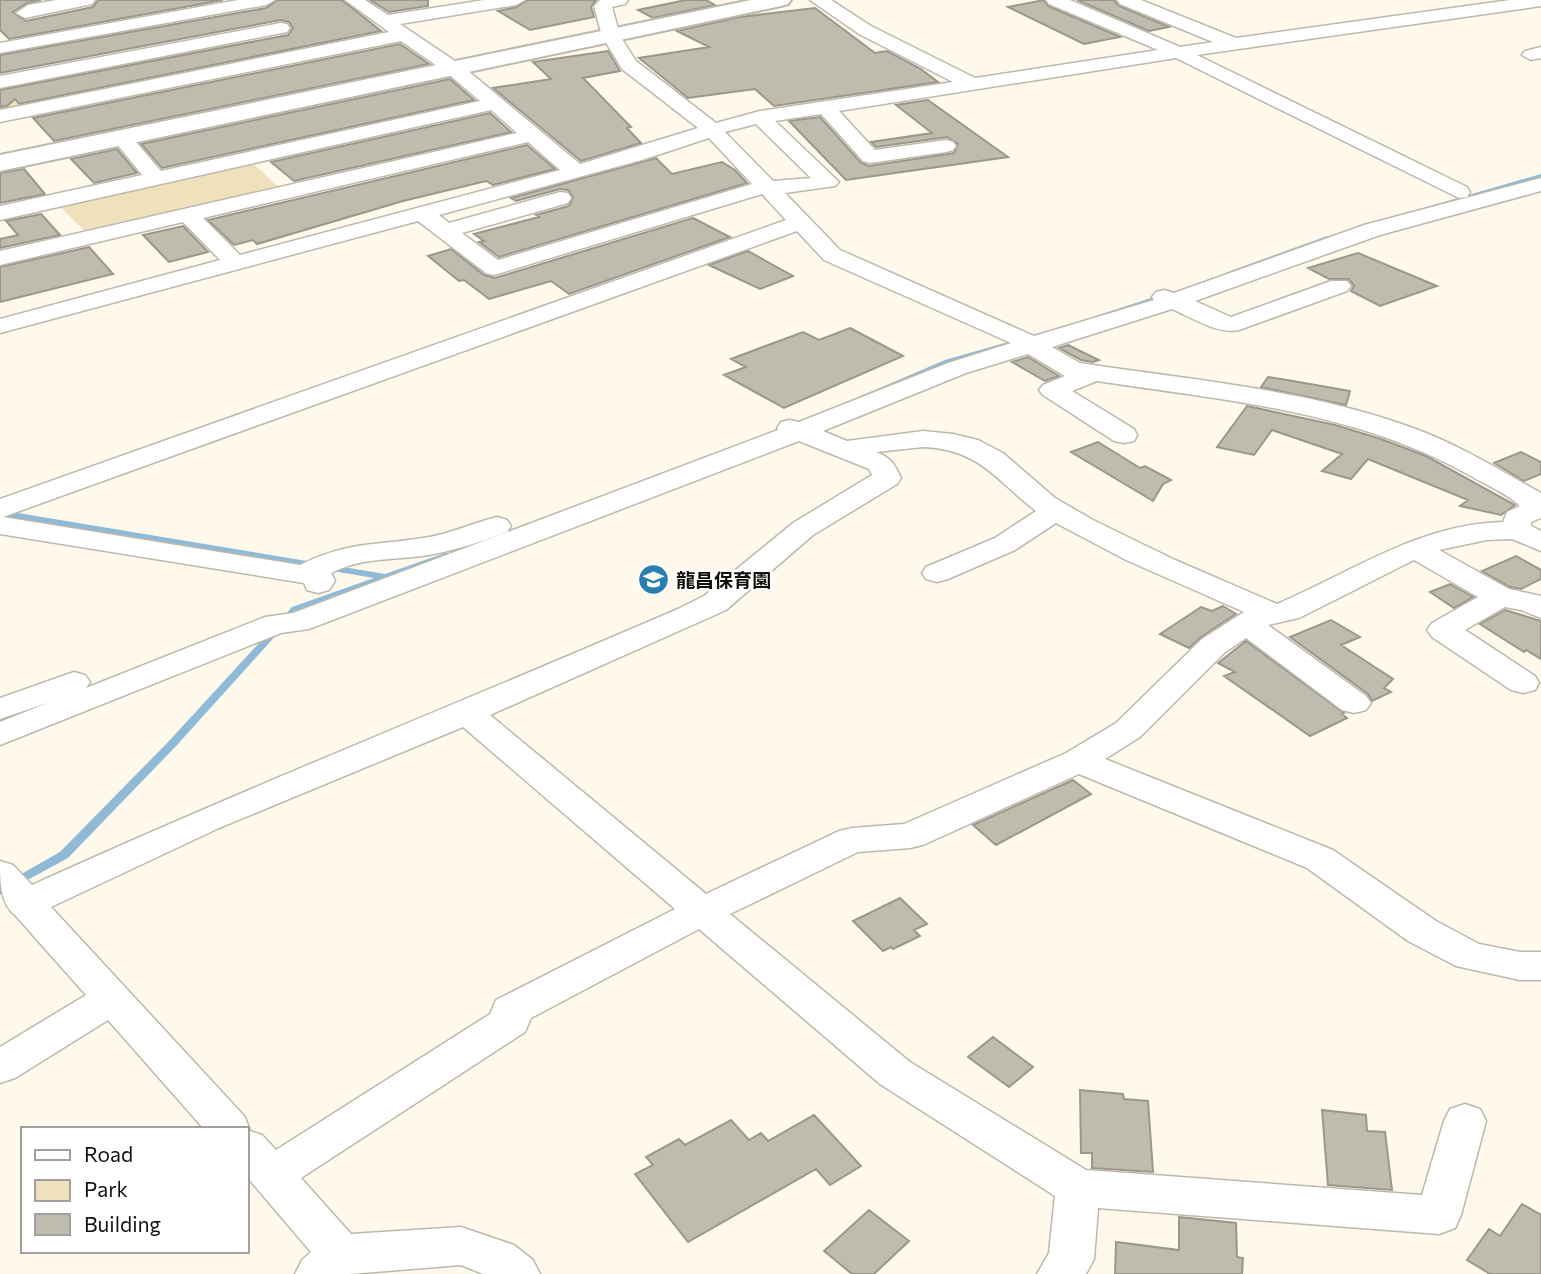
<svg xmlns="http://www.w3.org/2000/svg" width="1541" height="1274" font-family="Commissioner,'Noto Sans JP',sans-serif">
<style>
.green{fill:#f0e1bd}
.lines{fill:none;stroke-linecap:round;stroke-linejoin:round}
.stream{fill:#8ebad7;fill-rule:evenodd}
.building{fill:#c0bbaf;stroke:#9c978b;stroke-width:2}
.minor-casing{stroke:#bdb8ac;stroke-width:3}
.tertiary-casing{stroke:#bdb8ac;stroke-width:4}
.minor{fill:#fff;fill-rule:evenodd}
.tertiary{fill:#fff;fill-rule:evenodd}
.labels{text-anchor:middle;stroke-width:5;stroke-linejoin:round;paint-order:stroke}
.poi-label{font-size:19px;font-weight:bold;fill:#13110c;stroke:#fff;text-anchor:start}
</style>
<rect width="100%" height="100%" fill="#fff9ec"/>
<path class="green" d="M238,40L267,60L0,114V86Z
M250,161L281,189L87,233L58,205Z"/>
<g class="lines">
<path class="stream" d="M1541,174V178L1404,216L1399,215Z
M1327,236L1330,238L1329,239L1232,275H1229L1225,273Z
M1163,294H1169L1170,296L1103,318H1100L1096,316Z
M1008,342H1011V346L951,364L868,398H862L861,396L945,360Z
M0,510L385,574L445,553H451L453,555L451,557L298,611L177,745L68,858L0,895V886L60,852L169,741L292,607L374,578L0,516Z"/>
</g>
<path class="building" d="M0,0H41L27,3L13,12L26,21L93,7L98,0H223L9,39L0,30Z
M277,0H342L381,31L19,104L15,99L7,106L0,107V90L288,35L293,28L289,22L281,20L0,73V55L266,8Z
M370,0H428V6L389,12Z
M527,0H596L591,7L594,17L530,30L498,11L517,7Z
M686,0H706L715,5L653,18L638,10Z
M1044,0L1048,6L1120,37L1084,44L1008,7Z
M1077,0H1114L1119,6L1169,27L1149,31Z
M815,8L875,53L887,51L921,69L938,82L774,106L755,89L688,98L639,58L709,47L677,31L740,17Z
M400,44L429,64L54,141L33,118Z
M608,51L620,71L583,78L631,127L627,128L641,143L581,161L493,88L551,79L533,62Z
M450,79L474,100L162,168L141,144Z
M928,100L1008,157L846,180L789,121L820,117L861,163L869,166L954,153L958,144L947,137L876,147L871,142L932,133L896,105Z
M490,113L511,132L294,181L271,162Z
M527,145L555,169L493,185L486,181L403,201L257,244L253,240L234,245L208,220Z
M117,149L137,173L94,183L71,159Z
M656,158L672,174L722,162L735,170L747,183L499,257L479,242L484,241L474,234L539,217L536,215L569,206L573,197L568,190L560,189L516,201L511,198Z
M24,169L45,194L0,203V173Z
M41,214L60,235L0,248V239L18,235L6,221Z
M693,218L730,237L569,294L551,281L489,299L464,280L459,281L428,256L451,249L484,275L495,278Z
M183,226L208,252L169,262L143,235Z
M89,247L113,274L0,302V267Z
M748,251L793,276L760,289L709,265Z
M1358,253L1437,286L1380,306L1351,291L1354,286L1349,279H1329L1308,268Z
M850,328L903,356L784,408L724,375L746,367L731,359L803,332L819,340Z
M1068,345L1099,360L1093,362L1081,360L1059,348Z
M1028,357L1059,376L1045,381L1012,362Z
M1268,377L1293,381L1350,391L1346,405L1261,387Z
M1247,406L1335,425L1381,439L1426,456L1515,505L1501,515L1460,506L1468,500L1368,459L1351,479L1322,471L1342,454L1272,430L1254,455L1217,447Z
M1098,442L1140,468L1145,466L1171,480L1163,484L1153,501L1071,452Z
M1521,452L1541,462V474L1524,481L1494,463Z
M1516,556L1541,570V579L1521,589L1510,587L1482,571Z
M1450,584L1473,597L1454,608L1430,592Z
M1223,606L1236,614L1201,637L1189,648L1160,634L1201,607L1212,611Z
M1505,610L1541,621V659L1526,650L1524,652L1480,624Z
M1331,620L1360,637L1341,645L1393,679L1384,688L1391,692L1372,701L1368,694L1290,637Z
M1246,641L1344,713L1342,714L1347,718L1310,736L1224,676L1235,672L1218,663Z
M1073,780L1091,794L996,845L973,825Z
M900,898L927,924L914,930L920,936L893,949L891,947L883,951L853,921Z
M993,1037L1033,1067L1009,1087L968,1057Z
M1080,1090L1123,1094L1124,1099L1148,1101L1153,1172L1092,1168V1153H1081Z
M1322,1110L1366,1115L1367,1131L1385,1132L1392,1190L1328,1185Z
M814,1115L861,1166L830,1185L816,1169L688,1242L635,1174L653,1165L646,1157L679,1139L685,1145L731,1120L749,1140L761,1133L768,1141Z
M1522,1204L1541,1215V1274H1490L1467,1260L1489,1229L1500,1236Z
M869,1210L909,1241L874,1274H852L824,1251Z
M1179,1217L1236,1223L1237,1257L1243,1258L1242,1274H1115L1116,1242L1179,1250Z"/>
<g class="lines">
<defs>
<path id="minor" d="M56,0H95L92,4L25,18L16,13L28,5Z
M238,0H275L266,5L0,53V43Z
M345,0H365L388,15L484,0H525L516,5L400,24L461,65L580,164L698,128L622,69L602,36L594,6L600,0H628L625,4L612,7L620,36L636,61L716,123L760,111L953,82L859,34L810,0H831L871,26L975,78L1158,50L1049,4L1046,0H1070L1180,47L1213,42L1120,4L1117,0H1141L1236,38L1510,0H1541V6L1197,55L1467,187L1470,192L1467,197L1459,198L1176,58L839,111L875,150L946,140L953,142L956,146L953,150L946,152L870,163L863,161L821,114L775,121L839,182L835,186L785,193L840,250L1034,336L1154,300L1152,297L1156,292L1164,290L1174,293L1364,225L1541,178V191L1380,235L1195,301L1231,317L1331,281H1347L1351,286L1347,291L1239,330C1218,335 1191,317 1172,309L1052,347L1080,363C1191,380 1307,389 1413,428C1458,444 1499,470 1541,493V518L1531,522V526L1541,531V551L1512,539L1487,540L1439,550L1509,589L1541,596V618L1521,610L1505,607L1465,630L1535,676L1539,683L1535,690L1523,693L1511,690L1432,637L1427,630L1432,623L1478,597L1414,560L1299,618L1268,625L1366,696L1371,703L1366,710L1354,713L1342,710L1246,638L1224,653L1140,737L1105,759L1333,850L1436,921L1479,944L1520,952H1541V980H1520L1456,966L1408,941L1307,868L1079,774L923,845L910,848L858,852L730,914L910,1062L1086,1170L1422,1195L1444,1121L1450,1109L1465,1104L1480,1109L1486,1121L1461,1215L1455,1228L1439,1234L1098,1208L1094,1259L1086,1274H1037L1049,1253L1055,1196L880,1084L699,929L531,1018L525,1032L301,1178L351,1234L461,1227L514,1245L533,1260L540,1274H483L461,1265L350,1274H295L302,1260L311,1252L247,1177V1129H204L108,1020L15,1078L0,1083V1047L86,995L15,915C0,904 0,880 0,861L13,865L32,885C245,788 463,702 678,609L704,596L793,523L872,475L869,469L799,441L309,629L281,633L0,745V722L50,702L0,719V698L74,672L85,675L90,682L86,688L265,617L293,613L778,430L777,428L781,422L790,420L799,422L948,363L1011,343L824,260L797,231L3,517L300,565C349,541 373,546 423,538C448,535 472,523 497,517L507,520L511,526L507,532C480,542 451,552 422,556C390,560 360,558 331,573L335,581L329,590L318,593L307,590L304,583L0,534V499L786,220L762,194L494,275L486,273L418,221L0,333V319L220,260L183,222L0,265V251L517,133L491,110L0,220V206L142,175L112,138L115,134H129L161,171L480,101L447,73L401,41L0,122V110L389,32ZM756,124L811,178L773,181L725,132ZM709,138L752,184L498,260L462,233L568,203L571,198L568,193L560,192L449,223L439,215L642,160ZM528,142L560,170L240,255L203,218ZM1028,354L1065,376L1043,385L1039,390L1043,395L1114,441L1124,443L1134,441L1137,435L1134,429L1072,391L1097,381C1228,401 1354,410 1471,476C1486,485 1508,494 1520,506L1507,512L1503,522C1419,524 1352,572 1277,604L1175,560L1093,520L1055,498L1003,453L978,440L953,434L923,431L847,441L823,431L966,373ZM923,447C979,449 996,480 1036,511L995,538L926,567L922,573L926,579L937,582L948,579L1015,550L1056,523L1126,560L1244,612L1202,639L1116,723L1066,753L904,824L852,828L839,831L706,894L490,715L726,610L813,535L897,484L901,478C894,463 891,458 876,452ZM463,727L675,909L496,1000L490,1014L276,1150L262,1135L250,1131L245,1117L51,907L219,828Z
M281,23L287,24L290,28L287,32L0,88V76Z
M1541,47V58L1531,60L1522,55L1525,51Z"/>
<path id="tertiary" d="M751,0H791L788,4L781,6L0,171V155Z"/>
</defs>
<use href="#minor" class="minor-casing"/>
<use href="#tertiary" class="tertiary-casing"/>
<use href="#minor" class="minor"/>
<use href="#tertiary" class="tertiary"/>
</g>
<defs>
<symbol id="school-disc" viewBox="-11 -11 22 22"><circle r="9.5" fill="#2a7faf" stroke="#fff"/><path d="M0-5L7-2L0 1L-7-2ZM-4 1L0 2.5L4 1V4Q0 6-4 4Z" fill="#fff"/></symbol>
</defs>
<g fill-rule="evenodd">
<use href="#school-disc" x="636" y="562" width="35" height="35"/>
</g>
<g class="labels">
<g class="poi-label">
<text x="676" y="587">龍昌保育園</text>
</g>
</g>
<rect x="21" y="1127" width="228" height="126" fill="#ffffff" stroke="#a1a09e" stroke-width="2"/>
<rect x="35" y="1150" width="35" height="10" fill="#ffffff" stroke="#a1a09e" stroke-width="2"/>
<text x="84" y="1162" font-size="21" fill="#13110c">Road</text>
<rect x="35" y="1180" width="35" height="21" fill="#f0e1bd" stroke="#a1a09e" stroke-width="2"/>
<text x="84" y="1197" font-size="21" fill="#13110c">Park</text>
<rect x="35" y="1214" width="35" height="21" fill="#c0bbaf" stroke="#a1a09e" stroke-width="2"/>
<text x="84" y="1232" font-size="21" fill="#13110c">Building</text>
</svg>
